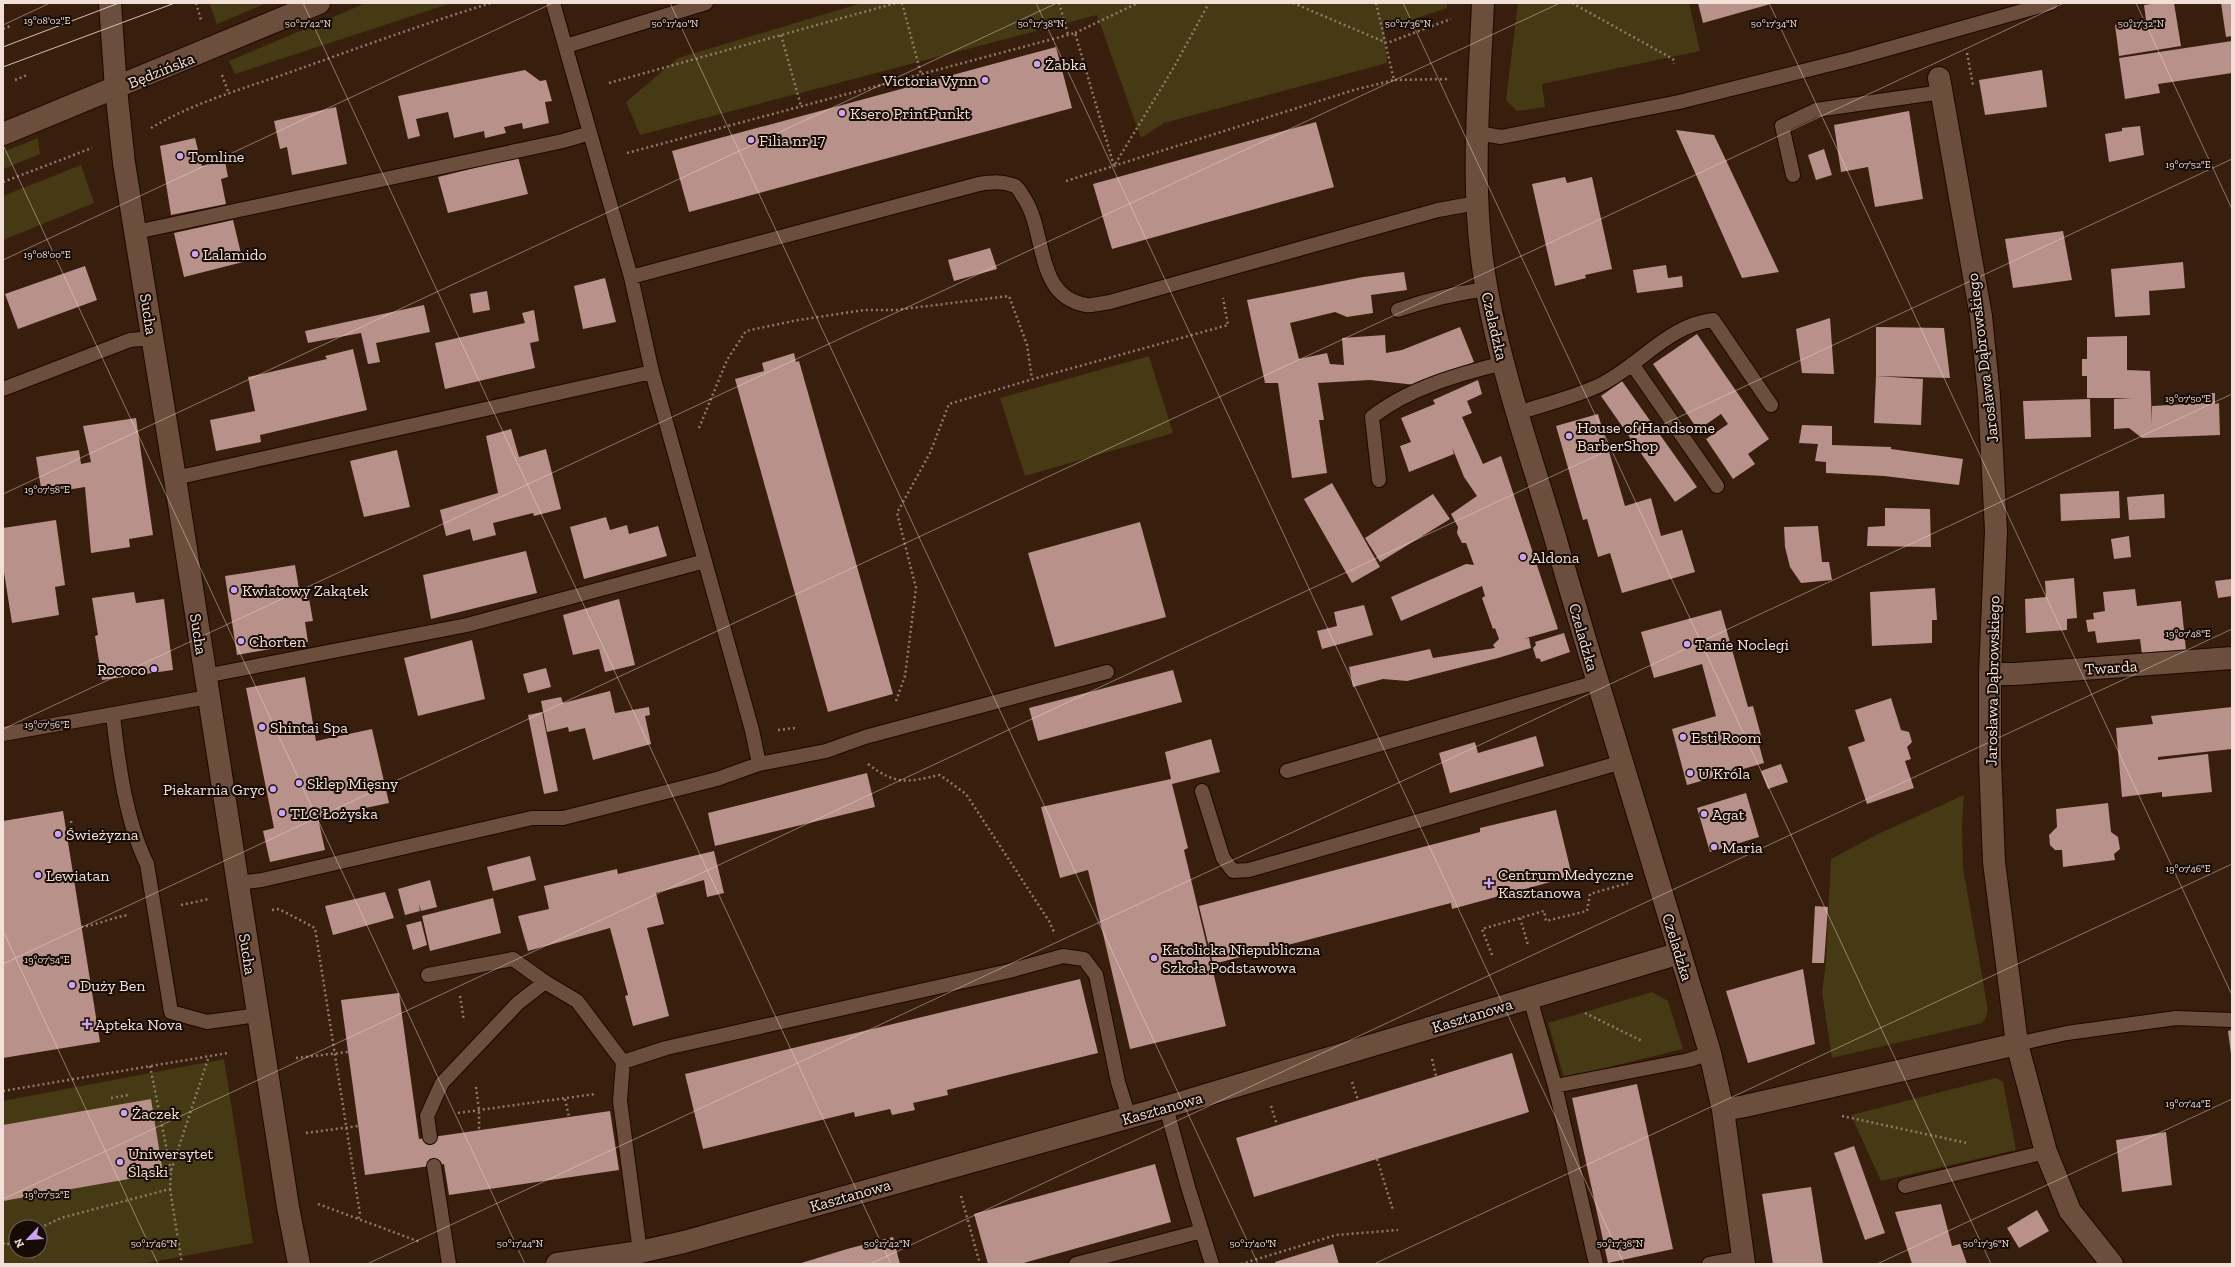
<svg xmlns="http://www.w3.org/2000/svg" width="2235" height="1267" font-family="'Zilla Slab',serif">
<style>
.green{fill:#453a14;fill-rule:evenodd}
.building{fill:#b8918a}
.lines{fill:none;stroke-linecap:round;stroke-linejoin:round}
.lane-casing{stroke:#1e0600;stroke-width:16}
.street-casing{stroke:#1e0600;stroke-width:24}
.secondary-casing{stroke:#1e0600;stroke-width:24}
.path{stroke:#8f796b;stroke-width:2.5;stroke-dasharray:2 3;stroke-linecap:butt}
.lane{stroke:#6c4e3c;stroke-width:14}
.street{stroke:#6c4e3c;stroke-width:22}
.secondary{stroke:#6c4e3c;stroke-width:22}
.tram{stroke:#d3c0b5;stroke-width:1}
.ticks{fill:none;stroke:#f2e0d6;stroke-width:1;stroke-opacity:0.45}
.poi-dot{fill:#c8a5ee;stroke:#170b05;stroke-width:1.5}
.labels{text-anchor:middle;stroke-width:4;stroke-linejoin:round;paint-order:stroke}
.poi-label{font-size:16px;fill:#f2e0d6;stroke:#170b05;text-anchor:start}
.street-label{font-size:16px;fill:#f2e0d6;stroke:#170b05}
.ticks-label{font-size:10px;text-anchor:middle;fill:#f2e0d6;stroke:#170b05;stroke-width:4;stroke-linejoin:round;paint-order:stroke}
</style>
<rect width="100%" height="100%" fill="#381e0d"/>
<path class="green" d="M209,3H267L217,24Z
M366,3H452L235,74L229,61Z
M862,3H1447V8L1384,29L1387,63L1164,123L1141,138L1097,15L640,135L626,102L678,58Z
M1518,3H1689L1700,51L1542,84L1545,107L1517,111L1506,100Z
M38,138L40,154L3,169V152Z
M81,165L94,203L3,240V196Z
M1149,356L1173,433L1025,476L1000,398Z
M1964,795L1962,825L1963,868L1988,1010L1986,1017L1982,1023L1832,1058L1822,992L1826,962L1831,859L1878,834Z
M1652,992L1668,1001L1683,1049L1564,1078L1548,1023Z
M224,1059L253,1243L142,1264H3V1101ZM16,1227H40V1251H16Z
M1996,1078L2003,1082L2016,1150L1881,1181L1851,1115Z"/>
<path class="building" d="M1698,3H1774L1703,23Z
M2159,3H2174L2181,46L2119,56L2115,25L2146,20L2144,5Z
M2221,3H2232V36L2226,37Z
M2232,41V73L2158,84L2160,93L2125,99L2119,58Z
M1056,47L1072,108L689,212L672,151Z
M525,70L540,81L546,80L552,101L545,102L549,123L523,129L522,123L504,127L506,133L485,138L484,131L454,138L448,112L416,119L420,136L408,139L398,96Z
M2042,70L2047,107L1985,115L1979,80Z
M336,107L347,164L292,175L287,147L280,149L274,121Z
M1909,111L1923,199L1875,207L1868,167L1841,172L1834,125Z
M1316,122L1334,187L1112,249L1093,184Z
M2140,126L2144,155L2109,162L2105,134L2122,131V128Z
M1676,130L1714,135L1779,272L1742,278Z
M195,138L202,166L225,161L228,177L221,179L226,204L171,215L160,146Z
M1824,149L1832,175L1816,180L1808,155Z
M518,157L528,194L448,213L438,177Z
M1565,177L1567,183L1592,177L1612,269L1585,275L1586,278L1555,286L1532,184Z
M233,220L243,262L184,277L174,233Z
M2063,231L2072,280L2013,288L2005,239Z
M990,248L997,269L954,281L948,260Z
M2183,262L2185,288L2149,291L2150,315L2115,317L2111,269Z
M1666,265L1668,278L1682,276L1683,287L1637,293L1633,270Z
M85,266L97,300L18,329L5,294Z
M1404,272L1407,290L1371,295L1373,313L1347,317L1335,312L1290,323L1299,359L1327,353L1330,364L1344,365L1342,338L1385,335L1386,353L1402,350L1460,327L1474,362L1416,385L1370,380L1318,383L1324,420H1319L1327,473L1292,478L1278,383H1265L1247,300L1363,277Z
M605,278L616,322L583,329L574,286Z
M487,291L490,310L473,313L470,294Z
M424,305L430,332L376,343L380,362L368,364L361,333L308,343L305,331Z
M534,310L539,341L530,343L535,368L445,389L435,343L525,323L522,313Z
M1830,318L1834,374L1802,373L1796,329Z
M1876,327L1944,328L1950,378L1876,376Z
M1697,334L1769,439L1748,454L1755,464L1733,479L1706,439L1728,424L1721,414L1698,430L1653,364Z
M2127,336V370L2150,371L2152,424V406L2206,403L2205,393H2215V404L2219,403L2220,435L2142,438L2129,428L2114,429V399L2132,398H2087V376H2082V359H2087V337Z
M353,349L367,410L260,435L261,442L216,451L210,420L255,411L248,377L327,359L325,356Z
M794,353L796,362L799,361L893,694L828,712L735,379L764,371L762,363Z
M1876,376L1923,379L1921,425L1874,423Z
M1478,380L1482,394L1467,401L1472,413L1462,417L1483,464L1501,456L1558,629L1523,639L1529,638L1531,648L1498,658L1407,681L1383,679L1353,687L1349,667L1430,649L1433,658L1495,648L1493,645L1499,639L1495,628L1493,629L1482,598L1485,596L1482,586L1401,621L1391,597L1466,564L1474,565L1466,543H1462L1457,533L1458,527L1451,514L1477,496L1464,477L1452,447L1454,454L1409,472L1400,446L1411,442L1401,418L1435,404L1433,400Z
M1622,381L1697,487L1675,502L1601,396Z
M2090,399L2091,437L2025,439L2023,401Z
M1598,414L1625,506L1651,498L1661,536L1682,530L1695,572L1622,593L1610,553L1598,557L1587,519L1583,520L1556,426Z
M136,418L153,535L129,539L130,547L91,553L85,487L42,494L36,457L79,450L81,464L91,462L83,426Z
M1802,425L1832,426V445L1891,447V449L1963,459L1959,485L1884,476L1826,473V462L1815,461L1818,444L1799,443Z
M511,429L519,457L546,449L561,509L534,516L533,513L493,523L496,535L473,541L470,529L446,536L440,510L498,493L486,436Z
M397,450L410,507L364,517L350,461Z
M1332,483L1380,567L1352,583L1304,499Z
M2119,491L2120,518L2061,521L2060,494Z
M1433,494L1450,519L1380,562L1365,538Z
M2164,494L2165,518L2129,520L2127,497Z
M1885,508L1930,509L1931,547L1867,546L1868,527L1885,526Z
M606,517L610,530L627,525L629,534L658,526L667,556L584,579L570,527Z
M56,520L65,585L55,587L59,615L12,623L3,566V528Z
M1140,522L1166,617L1055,647L1028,553Z
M1818,526L1822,562H1829L1832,580L1801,583L1790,567L1785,547L1784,527Z
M2129,536L2131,557L2114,559L2111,539Z
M526,551L537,593L431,619L423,575Z
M295,565L300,595L308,593L313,621L305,622L308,642L237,655L225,576Z
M2074,578L2077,618L2067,619V630L2026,633L2025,599L2046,597L2045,581Z
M2231,579L2232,596L2218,598L2215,581Z
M1935,588L1937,620H1932V643L1872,646L1870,592Z
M2135,589L2137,606L2181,601L2186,650L2142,654L2140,639L2097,643L2095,631L2088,632L2086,620L2094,619L2093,613L2105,611L2103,592Z
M134,592L136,603L164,599L173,670L102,680L95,636L98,635L92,598Z
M619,599L635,665L605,672L599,649L573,655L563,615Z
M1364,605L1373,635L1322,649L1317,631L1337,626L1334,612Z
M1721,610L1748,707L1753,706L1762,739L1758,741L1764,763L1687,785L1672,729L1716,716L1702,664L1654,678L1641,632Z
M1564,633L1570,652L1541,662L1540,659L1536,658L1533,648L1536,645L1535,642Z
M472,640L485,699L418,716L404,658Z
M546,668L551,687L528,693L523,674Z
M1173,670L1182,702L1038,741L1029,708Z
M305,677L316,741L372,729L389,803L318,818L325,850L270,862L263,831L274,828L246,688Z
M610,691L615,713L649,707L650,715L645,716L651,744L593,760L585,728L569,732L568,727L547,732L541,701L561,697L563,703Z
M1891,698L1901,730L1909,732L1912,742L1907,747L1911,759L1905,761L1914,788L1867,804L1848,747L1865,741L1855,710Z
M2232,707V749L2158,757V760L2208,754L2212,792L2162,797V792L2122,797L2116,728L2153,724L2151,716Z
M542,712L558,791L544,794L528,715Z
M1536,736L1544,766L1450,793L1439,753L1475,742L1478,753Z
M1211,739L1220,772L1172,784L1188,848L1184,850L1226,1026L1130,1049L1088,870L1060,878L1041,807L1171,779L1165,752Z
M1781,764L1788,782L1768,789L1761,771Z
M867,773L875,807L715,846L708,813Z
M1746,793L1759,837L1710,852L1697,808Z
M2108,803L2111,832L2118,837L2120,849L2114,854L2115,860L2063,867L2062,850H2055L2050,845L2049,835L2057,827L2056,809Z
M1556,810L1572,876L1452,909L1451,903L1213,964L1199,906L1480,832V828Z
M63,811L100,1042L3,1058V821Z
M714,851L724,893L707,897L704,880L656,893L664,924L647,928L669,1016L633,1026L625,996L628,995L610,928L528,951L518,916L549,909L544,886L617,869L618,874Z
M530,856L536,880L493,891L487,867Z
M430,880L437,907L421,911L419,904L420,911L405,915L398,889Z
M385,892L394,918L333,935L325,906Z
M493,898L501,933L430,951L422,916Z
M1815,906L1828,907L1824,963H1812Z
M421,921L427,945L413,950L406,925Z
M1803,969L1815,1044L1748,1063L1726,991Z
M1080,979L1098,1053L947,1090L948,1095L913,1103L915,1110L892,1115L890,1109L855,1117L854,1112L703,1149L685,1074Z
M399,993L419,1139L610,1111L619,1170L449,1195L444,1164L365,1175L341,1000Z
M2232,1030V1054H2231L2228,1031Z
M1512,1053L1529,1112L1254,1197L1236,1138Z
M1637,1084L1673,1249L1608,1263L1572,1098Z
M151,1099L163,1173L3,1201V1125Z
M2166,1132L2172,1185L2122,1192L2116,1140Z
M1854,1146L1885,1233L1865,1240L1834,1153Z
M1155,1164L1171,1222L1020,1264H988L974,1214Z
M1811,1187L1823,1264H1773L1762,1194Z
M1941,1204L1952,1246L1960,1244L1967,1264H1912L1895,1212Z
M2037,1210L2049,1231L2019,1248L2007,1228Z
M893,1237L900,1264H798L847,1249Z
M1333,1244L1339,1264H1276L1275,1262Z"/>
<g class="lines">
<defs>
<path id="lane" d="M566,46L706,3
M1477,133L1501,137L1679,102L1855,58L2051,3
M1793,175L1782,126L1816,110L1942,92
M136,232L563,141L590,133
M631,277L979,184C992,182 1003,181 1015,186C1019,188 1021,194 1024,198C1047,232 1034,296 1086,305C1093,306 1103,303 1110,302L1438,210L1477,203
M1398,310C1427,300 1456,293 1487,289
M1632,364L1717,486
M3,389L130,340L153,338
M1518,413C1545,404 1575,397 1600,385C1639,366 1668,325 1713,320L1771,405
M175,478L652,372
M1379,480L1372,417C1409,388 1459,374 1504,363
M205,676L467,625L705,561
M113,715C118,762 126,822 147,864L171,1012L207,1022L258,1015
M3,734L208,697
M759,764L826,751L865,737L1107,672
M1287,771L1597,682
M1202,791L1223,858L1233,871L1249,870L1622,762
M238,883L262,880L532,818H563L717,779L759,764L752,730L652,372L631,277L553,3
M428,975L513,959L545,982
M1530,998L1555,1086
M2017,1044L2067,1033L2176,1018L2232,1020
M623,1062L666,1048L1009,971L1063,956L1084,959L1096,975L1118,1082L1129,1117
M1166,1107L1188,1187L1212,1264
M430,1137L427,1116L442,1083L518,1003L545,982L577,1001L623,1062L620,1101L640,1252
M434,1166L449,1264
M1905,1186L2046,1152
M1076,1264L1202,1231
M1596,1264L1555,1086L1689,1060L1710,1053
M1709,1264L1743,1258"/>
<path id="street" d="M110,3L116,89L124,163L175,478L288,1207L299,1264
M1483,3C1479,98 1469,196 1487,291C1502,374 1531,456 1555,537C1605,710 1659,881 1710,1053L1723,1110L1744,1264
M1939,78L1981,316L1989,396L1996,531L1990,674V760L1994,862L2017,1044L2046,1152L2070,1211L2112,1264
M1990,674H2015L2232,658
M1723,1110L1745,1106L2017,1044
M557,1264L640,1252L684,1242L1166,1107L1680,953"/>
<path id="secondary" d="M3,134L319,3"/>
</defs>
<use href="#lane" class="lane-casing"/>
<use href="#street" class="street-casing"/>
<use href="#secondary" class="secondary-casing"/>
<path class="path" d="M196,3L201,20
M902,3L921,74
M1059,3L1068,34
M1293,3L1387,43L1451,19
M1376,3L1394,80L1449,79
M1572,3L1673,59L1674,64
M3,29L10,26
M1075,33L1138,3
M781,35L801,106
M1967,53L1973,85
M222,75L229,94
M15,80L27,75
M609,83L896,3
M151,128C193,103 242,89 288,73C355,49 423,24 491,3
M627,153L1075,33L1114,166L1174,67L1209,3
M1066,181L1354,90L1394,80
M3,182L92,148
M699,428L727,360L746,331L798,320L865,310H895L1009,296L1027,345L1032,379
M896,701L905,676L916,588L897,513L930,453L949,404L1040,377L1228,325L1223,298
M778,730L795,728
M868,764C897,786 907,782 940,775L966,794L1049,921L1054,932
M71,821L73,839
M181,905L209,899
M272,910L279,909L315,928L360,1214L358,1220
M1520,918L1528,945
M81,927C98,925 112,917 129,915
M1492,955L1482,929L1544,911L1546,921L1587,911L1590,894L1628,883
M460,996L464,1021
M1585,1013L1642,1041
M296,1058L348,1052
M1432,1059L1436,1076
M150,1066L171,1171
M1352,1082L1358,1100
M476,1087L479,1110V1131
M3,1091L228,1053
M111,1098L128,1095
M565,1099L569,1117
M1271,1106L1277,1125
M458,1113L595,1094
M1842,1116L1967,1143
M306,1133L358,1126
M1377,1159L1393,1210
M170,1189L182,1264
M961,1196L980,1264
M318,1204L420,1242
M40,1228L61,1218L170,1189L171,1171L209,1056
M3,1243L6,1245L16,1240
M1241,1264L1336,1235L1398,1230"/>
<use href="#lane" class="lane"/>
<use href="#street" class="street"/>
<use href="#secondary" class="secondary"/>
<path class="tram" d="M3,47L119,3
M3,67L175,3"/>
</g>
<path class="ticks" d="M303,3L891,1264M670,3L1258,1264M1036,3L1624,1264M1403,3L1991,1264M1769,3L2232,995M2136,3L2232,209M3,25L50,3M3,145L525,1264M3,260L553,3M3,494L1057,3M3,729L1560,3M3,931L158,1264M3,964L2064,3M3,1199L2232,159M367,1264L2232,394M870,1264L2232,629M1374,1264L2232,864M1877,1264L2232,1099"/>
<g class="poi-dot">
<circle cx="1037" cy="64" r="4"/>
<circle cx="985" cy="80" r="4"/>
<circle cx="842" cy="113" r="4"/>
<circle cx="751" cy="140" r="4"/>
<circle cx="180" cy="156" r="4"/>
<circle cx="195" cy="254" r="4"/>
<circle cx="1569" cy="436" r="4"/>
<circle cx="1523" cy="557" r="4"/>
<circle cx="234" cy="590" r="4"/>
<circle cx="241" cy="641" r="4"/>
<circle cx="1687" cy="644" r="4"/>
<circle cx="154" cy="669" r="4"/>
<circle cx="262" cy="727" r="4"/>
<circle cx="1683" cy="737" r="4"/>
<circle cx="1690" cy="773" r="4"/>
<circle cx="299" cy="783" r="4"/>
<circle cx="273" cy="789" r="4"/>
<circle cx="282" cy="813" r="4"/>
<circle cx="1704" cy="814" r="4"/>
<circle cx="58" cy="834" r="4"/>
<circle cx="1714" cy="847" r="4"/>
<circle cx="38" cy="875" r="4"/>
<path d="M1487 877h4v4h4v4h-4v4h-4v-4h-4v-4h4z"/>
<circle cx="1154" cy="958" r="4"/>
<circle cx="72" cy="985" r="4"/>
<path d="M85 1018h4v4h4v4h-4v4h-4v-4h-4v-4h4z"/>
<circle cx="124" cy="1113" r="4"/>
<circle cx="120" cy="1162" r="4"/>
</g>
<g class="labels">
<g class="poi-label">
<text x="1045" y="70">Żabka</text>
<text x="977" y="86" text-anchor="end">Victoria Vynn</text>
<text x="850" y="119">Ksero PrintPunkt</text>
<text x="759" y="146">Filia nr 17</text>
<text x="188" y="162">Tomline</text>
<text x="203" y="260">Lalamido</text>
<text x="1577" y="433">House of Handsome<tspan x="1577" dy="18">BarberShop</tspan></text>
<text x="1531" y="563">Aldona</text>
<text x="242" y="596">Kwiatowy Zakątek</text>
<text x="249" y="647">Chorten</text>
<text x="1695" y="650">Tanie Noclegi</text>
<text x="146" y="675" text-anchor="end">Rococo</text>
<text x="270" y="733">Shintai Spa</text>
<text x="1691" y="743">Esti Room</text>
<text x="1698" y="779">U Króla</text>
<text x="307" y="789">Sklep Mięsny</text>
<text x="265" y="795" text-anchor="end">Piekarnia Gryc</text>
<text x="290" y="819">TLC Łożyska</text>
<text x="1712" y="820">Agat</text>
<text x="66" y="840">Świeżyzna</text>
<text x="1722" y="853">Maria</text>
<text x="1498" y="880">Centrum Medyczne<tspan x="1498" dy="18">Kasztanowa</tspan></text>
<text x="46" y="881">Lewiatan</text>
<text x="1162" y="955">Katolicka Niepubliczna<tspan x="1162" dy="18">Szkoła Podstawowa</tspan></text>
<text x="80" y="991">Duży Ben</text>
<text x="95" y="1030">Apteka Nova</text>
<text x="132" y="1119">Żaczek</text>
<text x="128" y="1159">Uniwersytet<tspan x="128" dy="18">Śląski</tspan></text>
</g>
<g class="street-label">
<text transform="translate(161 70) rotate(-22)" y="6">Będzińska</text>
<text transform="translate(149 314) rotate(81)" y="6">Sucha</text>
<text transform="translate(1495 326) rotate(77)" y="6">Czeladzka</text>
<text transform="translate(1982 358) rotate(-97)" y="6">Jarosława Dąbrowskiego</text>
<text transform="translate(199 634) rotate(81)" y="6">Sucha</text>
<text transform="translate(1584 637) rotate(74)" y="6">Czeladzka</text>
<text transform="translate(2111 667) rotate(-4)" y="6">Twarda</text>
<text transform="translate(1992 681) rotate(-89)" y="6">Jarosława Dąbrowskiego</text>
<text transform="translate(1678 947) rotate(73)" y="6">Czeladzka</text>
<text transform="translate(248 954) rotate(81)" y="6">Sucha</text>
<text transform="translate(1472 1015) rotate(-17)" y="6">Kasztanowa</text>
<text transform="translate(1162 1108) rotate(-16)" y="6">Kasztanowa</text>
<text transform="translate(850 1195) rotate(-16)" y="6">Kasztanowa</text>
</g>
</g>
<g class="ticks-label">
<text x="47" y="24">19°08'02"E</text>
<text x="1041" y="27">50°17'38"N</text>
<text x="308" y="27">50°17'42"N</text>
<text x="675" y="27">50°17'40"N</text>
<text x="1408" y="27">50°17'36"N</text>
<text x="1774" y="27">50°17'34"N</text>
<text x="2141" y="27">50°17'32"N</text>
<text x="2188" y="168">19°07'52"E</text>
<text x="47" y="258">19°08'00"E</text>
<text x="2188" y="402">19°07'50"E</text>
<text x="47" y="493">19°07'58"E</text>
<text x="2188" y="637">19°07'48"E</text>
<text x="47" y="728">19°07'56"E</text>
<text x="2188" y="872">19°07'46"E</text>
<text x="47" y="963">19°07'54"E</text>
<text x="2188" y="1107">19°07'44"E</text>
<text x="47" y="1198">19°07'52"E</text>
<text x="154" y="1247">50°17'46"N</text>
<text x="520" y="1247">50°17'44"N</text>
<text x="887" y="1247">50°17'42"N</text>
<text x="1253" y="1247">50°17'40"N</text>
<text x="1620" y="1247">50°17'38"N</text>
<text x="1986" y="1247">50°17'36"N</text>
</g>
<rect width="2235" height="1267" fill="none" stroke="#f2e0d6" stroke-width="8"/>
<g transform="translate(28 1239) rotate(245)"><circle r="19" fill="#170b05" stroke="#6f6059"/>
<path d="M0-3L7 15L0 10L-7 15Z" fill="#c8a5ee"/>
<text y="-6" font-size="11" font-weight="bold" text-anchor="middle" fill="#f2e0d6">N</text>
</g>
</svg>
